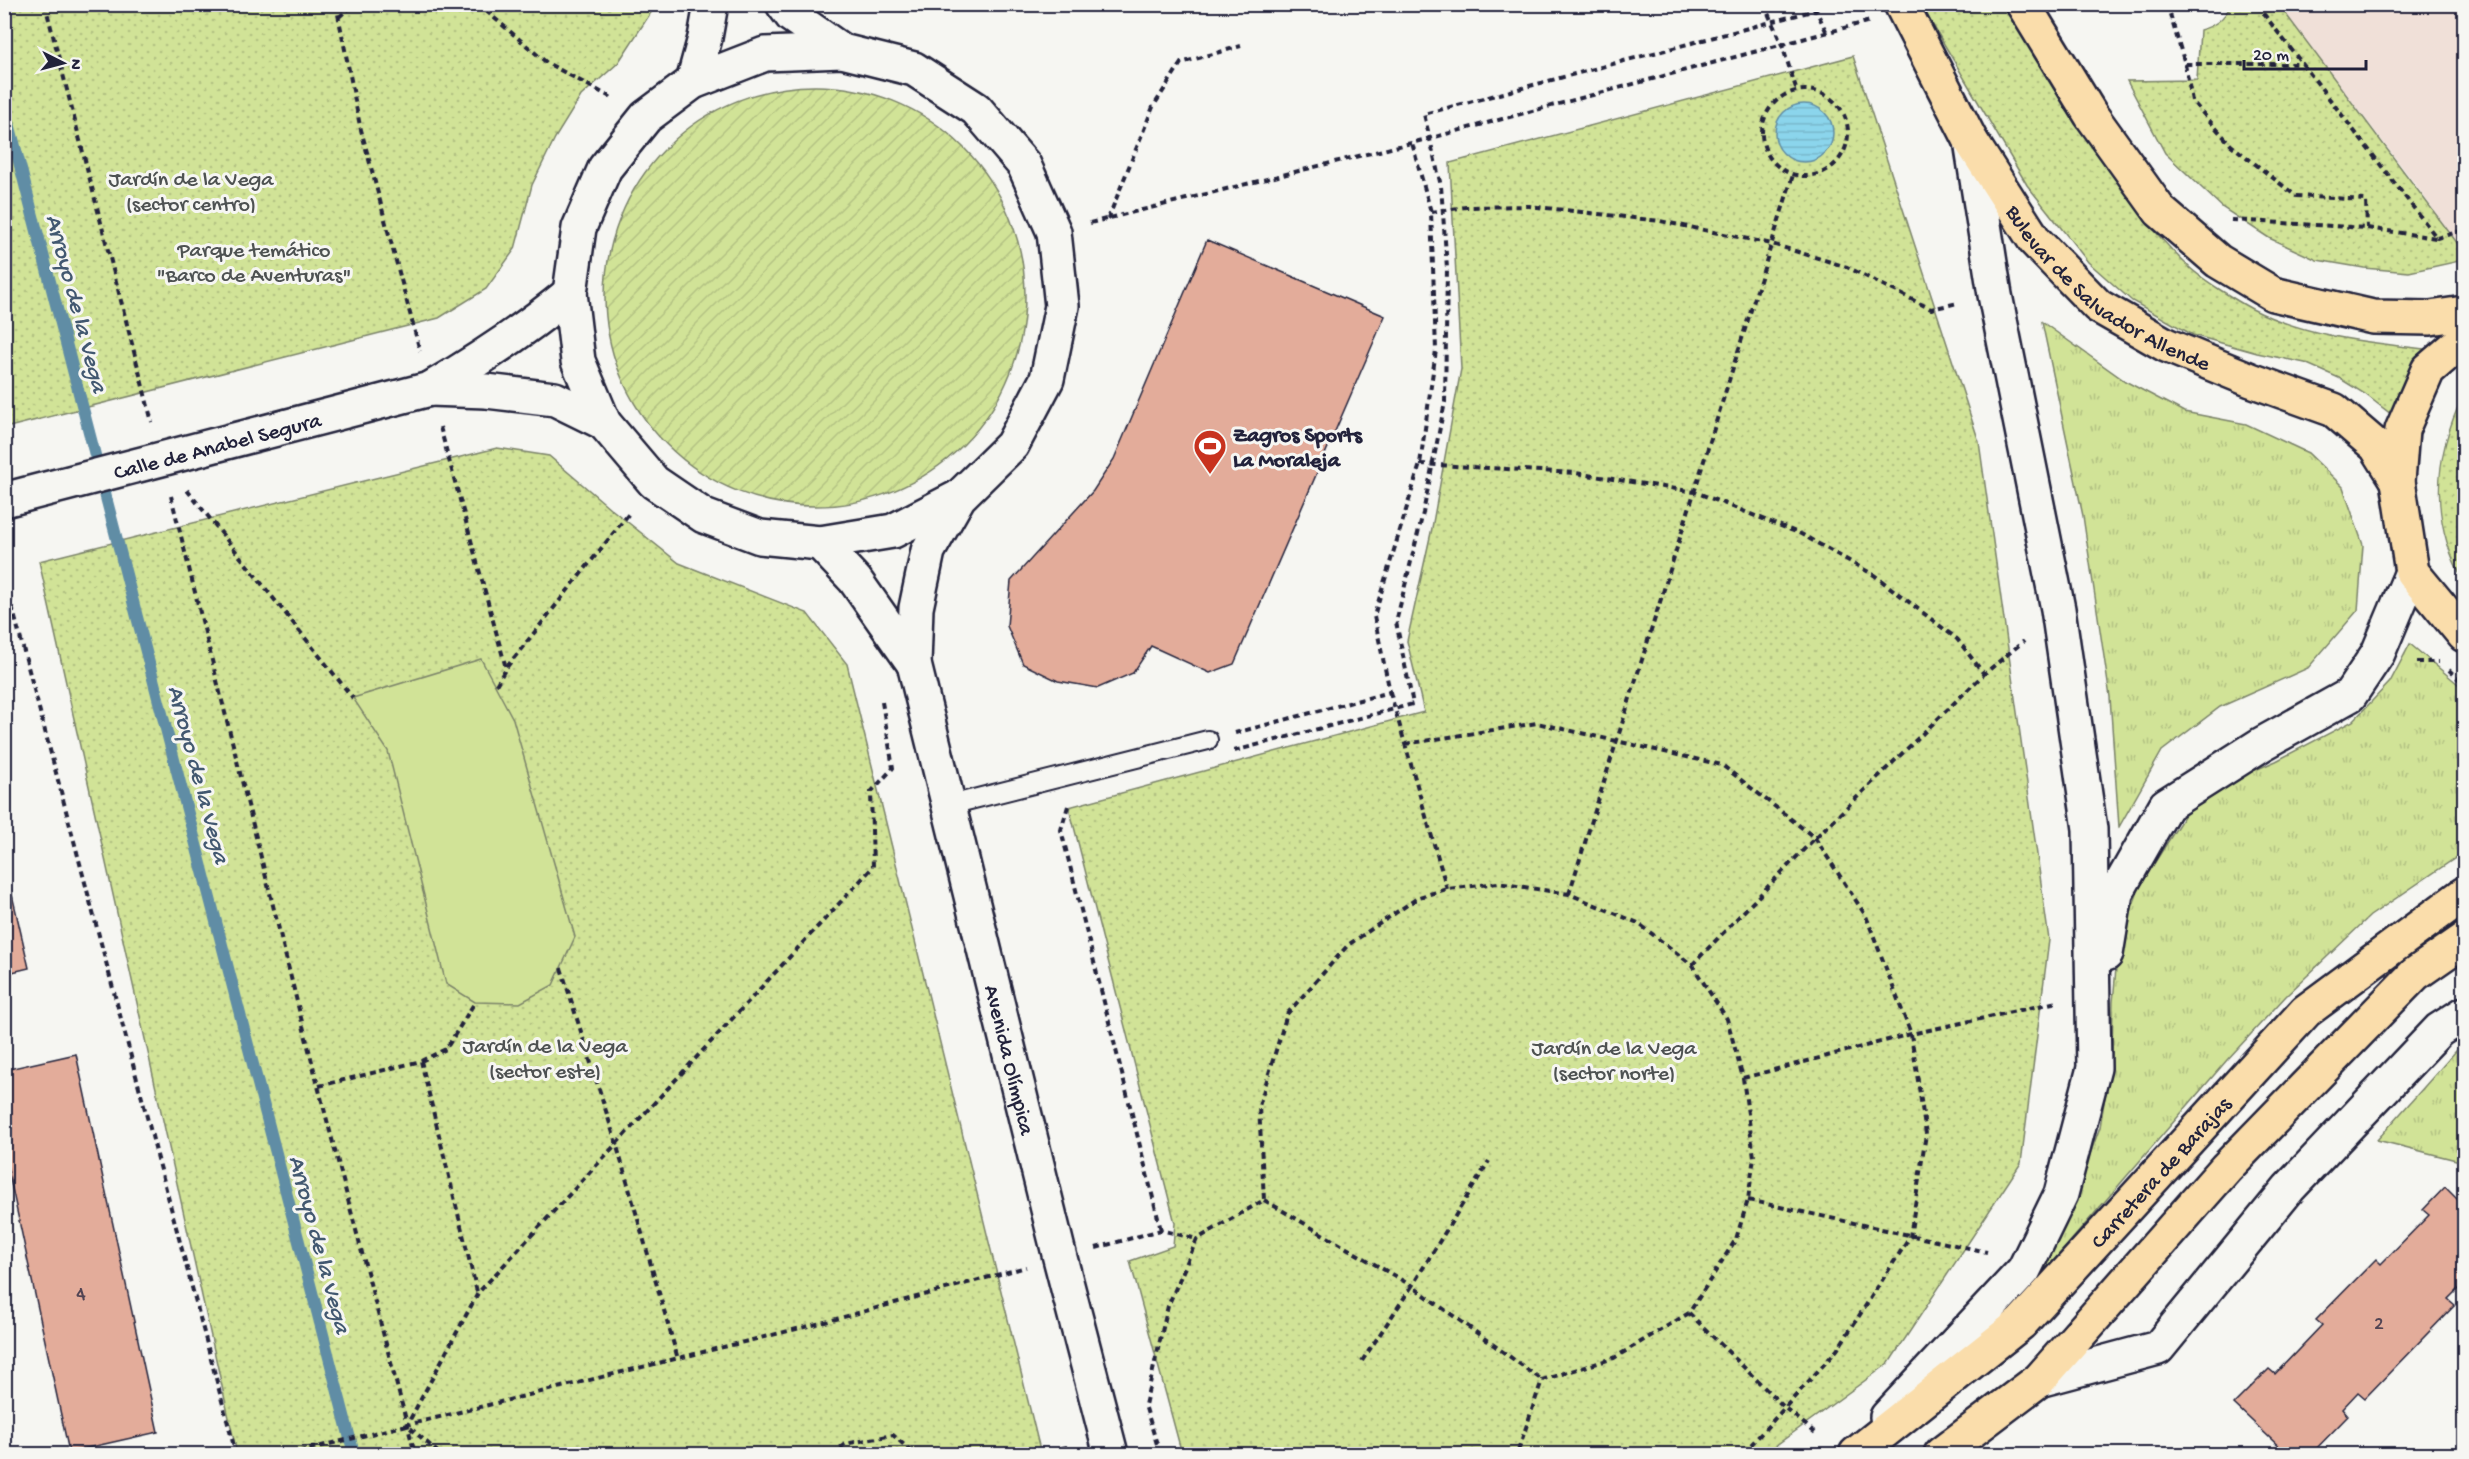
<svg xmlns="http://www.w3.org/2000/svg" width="2469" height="1459" font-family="'Gochi Hand',sans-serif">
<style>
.built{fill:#f0e0d8}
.grass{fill:url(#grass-tufts);stroke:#7a8269;stroke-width:1.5}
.park{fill:url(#park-dots);stroke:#7a8269;stroke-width:1.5}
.garden{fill:url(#garden-furrows);stroke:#7a8269;stroke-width:1.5}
.pitch{fill:#d1e397;stroke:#7a8269;stroke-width:1.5}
.water{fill:url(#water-rules);stroke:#618da5;stroke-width:1.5}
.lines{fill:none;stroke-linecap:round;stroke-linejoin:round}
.stream{stroke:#618da5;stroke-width:12}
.building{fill:#e3ac9a;stroke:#22223b;stroke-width:1.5}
.lane-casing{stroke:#22223b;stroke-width:22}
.street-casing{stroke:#22223b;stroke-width:38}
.primary-casing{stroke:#22223b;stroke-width:38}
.path{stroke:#22223b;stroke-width:4;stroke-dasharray:6 4.5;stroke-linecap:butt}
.lane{stroke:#f6f6f2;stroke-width:18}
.street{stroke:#f6f6f2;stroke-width:33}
.primary{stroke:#faddab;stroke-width:33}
.labels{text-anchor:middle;stroke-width:6;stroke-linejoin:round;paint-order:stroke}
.number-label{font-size:20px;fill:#524453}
.park-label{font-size:22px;fill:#4e5252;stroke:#f6f6f2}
.street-label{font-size:22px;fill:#22223b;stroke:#f6f6f2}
.poi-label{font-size:22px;font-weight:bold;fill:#22223b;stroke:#f6f6f2;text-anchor:start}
.water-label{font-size:24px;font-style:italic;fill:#425870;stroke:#f6f6f2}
</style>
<defs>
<pattern id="grass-tufts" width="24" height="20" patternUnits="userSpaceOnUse" patternTransform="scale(1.5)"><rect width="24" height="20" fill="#d1e397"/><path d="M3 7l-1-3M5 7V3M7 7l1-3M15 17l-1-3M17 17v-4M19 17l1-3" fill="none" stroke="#b3c283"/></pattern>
<pattern id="park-dots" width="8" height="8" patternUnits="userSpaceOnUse" patternTransform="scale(1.5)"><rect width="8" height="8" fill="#d1e397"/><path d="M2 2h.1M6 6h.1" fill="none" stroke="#b3c283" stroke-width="1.8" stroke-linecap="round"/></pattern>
<pattern id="garden-furrows" width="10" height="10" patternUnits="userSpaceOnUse" patternTransform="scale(1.5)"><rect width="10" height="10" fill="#d1e397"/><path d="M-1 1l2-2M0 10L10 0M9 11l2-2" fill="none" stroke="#b3c283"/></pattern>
<pattern id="water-rules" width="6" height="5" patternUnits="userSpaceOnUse" patternTransform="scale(1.5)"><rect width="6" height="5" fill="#8bd5ec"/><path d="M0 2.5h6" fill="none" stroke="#78b7cb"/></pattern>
</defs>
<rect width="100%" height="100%" fill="#f6f6f2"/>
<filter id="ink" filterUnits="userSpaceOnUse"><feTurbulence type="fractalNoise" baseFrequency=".0167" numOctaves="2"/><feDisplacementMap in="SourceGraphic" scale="12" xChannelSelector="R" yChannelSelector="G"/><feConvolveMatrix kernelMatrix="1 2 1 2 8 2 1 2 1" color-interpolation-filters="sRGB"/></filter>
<g filter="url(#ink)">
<path class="built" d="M2279,5H2464V252L2415,184Z"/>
<path class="grass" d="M2042,322L2125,381L2184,412L2246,424L2308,453L2343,487L2363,545L2358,610L2308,668L2220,707L2162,751L2119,827L2110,697L2083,516Z
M2410,644L2464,689V852L2370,916L2286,996L2227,1060L2031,1287L2067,1217L2100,1127L2112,1054L2113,1002L2118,946L2140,886L2189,808L2239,777L2276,761L2353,721L2390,682Z
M2464,1042V1162L2377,1140Z"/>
<path class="park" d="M5,4H653V5L652,11L618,63L581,96L555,138L532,185L515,249L486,289L439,318L5,428Z
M1921,5H2009C2034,48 2060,91 2086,133C2116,180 2147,228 2188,266C2200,278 2237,301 2252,309C2305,336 2366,342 2424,349L2391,414L2365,394L2339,378L2305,363L2257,353L2193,335L2132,301L2088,262L2027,185Z
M2231,5H2279L2464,252V260L2409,272L2364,268L2317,260L2269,238L2223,208L2165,153L2127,81L2197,80L2200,30C2215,26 2224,19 2231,5Z
M1853,56L1979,442L2049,940L2021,1163L1889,1363L1764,1454H1182L1130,1261L1173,1246L1175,1223L1069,807L1424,712L1407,641L1432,528L1461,369L1450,163Z
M2464,394V582C2429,519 2433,457 2464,394Z
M497,448L549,456L610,508L679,563L807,613L847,664L1041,1454H237L39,561Z"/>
<path class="garden" d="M605 296a210 210 0 1 1 420 0a210 210 0 1 1-420 0Z"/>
<path class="pitch" d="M481,659L513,719L575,937L553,985L520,1003L475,1002L446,984L388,751L353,698Z"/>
<path class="water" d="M1775 133a29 29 0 1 1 58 0a29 29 0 1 1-58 0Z"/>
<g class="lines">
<path class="stream" d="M4,104L354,1454"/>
</g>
<path class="building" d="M1207,240L1385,316L1234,664L1210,673L1151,646L1133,673L1098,688L1058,681L1023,664L1007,626L1011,581L1093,491L1114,459Z
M4,860L29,968L4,974Z
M76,1054L158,1432L69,1452L4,1151V1070Z
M2445,1187L2464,1206V1283L2448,1299L2455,1305L2365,1398L2358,1392L2342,1409L2348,1416L2311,1454H2287L2234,1404L2269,1369L2275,1374L2322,1325L2316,1320L2376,1259L2381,1264L2429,1215L2423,1210Z"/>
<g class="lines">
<defs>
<path id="lane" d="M950,805L1208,740"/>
<g id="street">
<path d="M783,4L792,16L842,51"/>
<path d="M693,82L705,38L711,4"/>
<path d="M430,389L486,391L555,399L604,423"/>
<path id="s1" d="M959,497L893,531L820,543L760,537L704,516L654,482L604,423L578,361L570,293L579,228L605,168L646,117L693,82L765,54L842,51L914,69L976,109L1024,165L1054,232L1062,306L1047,379L1012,445L959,497L928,551L916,608L914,664L1060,1258L1111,1454"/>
<path id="s2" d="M4,500L430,389C481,359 524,331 570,293"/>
<path d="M820,543L855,580L914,664"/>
<path d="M2106,954L2116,893L2166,805L2262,744L2350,695L2378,653L2412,572"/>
<path d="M2039,1380L2158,1348L2289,1188L2439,1030L2464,1014"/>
<path d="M1887,1417L2024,1270L2061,1194L2094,1068L2090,829L2058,609L1995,295L1971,141"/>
</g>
<g id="primary">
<path id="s3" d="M1901,4L1971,141L2035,241L2098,306L2166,345L2251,380L2334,410L2376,446L2398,481"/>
<path d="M2023,4L2091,115L2160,211L2218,261L2273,294L2373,317L2430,318L2464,313"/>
<path d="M2464,339L2428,370L2402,430L2398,481L2412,572L2464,635"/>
<path id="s4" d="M1856,1454L2021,1323L2306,1011L2464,894"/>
<path d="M1941,1454L2039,1380L2226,1168L2415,974L2464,940"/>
</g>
</defs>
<use href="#lane" class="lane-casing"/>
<use href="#street" class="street-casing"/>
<use href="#primary" class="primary-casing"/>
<path class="path" d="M45,4L152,422
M336,4L360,126L420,351
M478,4L547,63L614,99
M1764,4L1782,45L1797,91
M2167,4L2185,64H2302
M2260,4V9L2437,238L2464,230
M339,17L354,4
M2185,64L2192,101L2231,145L2296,196L2366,200L2367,228
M1762 133a43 43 0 1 1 86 0a43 43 0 1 1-86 0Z
M1431,212L1466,207L1529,206L1660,221L1772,244L1847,267L1931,309L1958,303
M1108,219L1153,107L1181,63L1241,46
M2231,220L2367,228L2436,238
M1090,223L1431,138L1870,21
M440,427L506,668
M1420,464L1575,473L1695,492L1801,534L1874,575L1957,639L1984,674
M187,490L353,698
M171,496L318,1086L415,1454
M4,576L236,1454
M2416,662H2439
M2449,670L2464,684
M496,685L506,668L631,511
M1390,692L1447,889
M882,702L893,768L871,792L873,867L478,1293L407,1425L829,1321L1026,1267
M1235,733L1390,692L1374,616L1420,464L1436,350L1431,212L1412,143
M1405,744L1537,723L1722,765L1815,838L1866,916L1911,1034L1926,1134L1910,1237L1837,1350L1749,1447L1735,1454
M1234,751L1413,704L1396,622L1423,513L1445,402L1447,268L1441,186L1424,114L1816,10L1827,33
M1068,806L1061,830L1161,1230
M1569,894L1793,175
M1692,965L1815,838L1984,674L2024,641
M561,968L616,1143L678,1359
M421,1061L477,1292
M1743,1078L1911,1034L2057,1002
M319,1086L421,1061L446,1049L475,1002
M1264,1200L1412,1286L1489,1161
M1748,1200L1987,1252
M1096,1248L1161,1230L1197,1239
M1689,1313L1785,1408L1818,1435
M1362,1361L1412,1286L1542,1380
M289,1454L407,1425L440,1454
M832,1454L845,1444L893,1435L914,1454
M1053,1454L1058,1449L1071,1446
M1160,1454L1145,1405L1168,1306L1197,1239L1264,1200L1259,1106L1287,1014L1348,945L1419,897L1447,889L1498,883L1569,894L1638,923L1692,965L1727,1019L1743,1078L1754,1157L1748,1200L1736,1239L1689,1313L1614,1358L1542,1380L1517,1454"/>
<use href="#lane" class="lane"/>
<use href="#street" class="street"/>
<use href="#primary" class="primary"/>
</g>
</g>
<defs>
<symbol id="stadium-pin" viewBox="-11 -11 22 30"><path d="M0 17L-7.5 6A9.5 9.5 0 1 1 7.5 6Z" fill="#c8321e" stroke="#f6f6f2"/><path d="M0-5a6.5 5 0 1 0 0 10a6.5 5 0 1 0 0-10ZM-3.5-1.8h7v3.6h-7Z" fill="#fff"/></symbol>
</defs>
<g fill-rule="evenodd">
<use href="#stadium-pin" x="1191" y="427" width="38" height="52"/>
</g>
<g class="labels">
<g class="number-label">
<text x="81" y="1299">4</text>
<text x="2379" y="1329">2</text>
</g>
<g class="park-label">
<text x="191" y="185">Jardín de la Vega<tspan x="191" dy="25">(sector centro)</tspan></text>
<text x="254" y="256">Parque temático<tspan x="254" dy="25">"Barco de Aventuras"</tspan></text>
<text x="545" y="1052">Jardín de la Vega<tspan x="545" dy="25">(sector este)</tspan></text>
<text x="1614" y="1054">Jardín de la Vega<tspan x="1614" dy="25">(sector norte)</tspan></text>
</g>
<g class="street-label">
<text dy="8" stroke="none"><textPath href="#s3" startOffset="360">Bulevar de Salvador Allende</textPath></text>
<text dy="8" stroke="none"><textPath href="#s2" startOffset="220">Calle de Anabel Segura</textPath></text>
<text dy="8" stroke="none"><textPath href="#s1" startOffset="2128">Avenida Olímpica</textPath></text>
<text dy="8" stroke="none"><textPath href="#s4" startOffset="416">Carretera de Barajas</textPath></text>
</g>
<g class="poi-label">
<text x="1233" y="441">Zagros Sports<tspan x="1233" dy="25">La Moraleja</tspan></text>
</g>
<g class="water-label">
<text transform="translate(78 303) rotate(75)" y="8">Arroyo de la Vega</text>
<text transform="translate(200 774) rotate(75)" y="8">Arroyo de la Vega</text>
<text transform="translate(321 1244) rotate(75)" y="8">Arroyo de la Vega</text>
</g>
</g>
<rect width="2469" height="1459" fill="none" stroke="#f6f6f2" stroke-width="24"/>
<rect x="12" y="12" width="2445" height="1435" fill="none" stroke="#22223b" stroke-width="2" filter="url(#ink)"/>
<g transform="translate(63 63) rotate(96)" stroke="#f6f6f2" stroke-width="4.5" paint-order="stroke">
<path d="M0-4.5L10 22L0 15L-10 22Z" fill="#22223b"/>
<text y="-9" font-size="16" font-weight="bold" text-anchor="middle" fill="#22223b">N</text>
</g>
<path d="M2244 60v9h122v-9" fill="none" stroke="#22223b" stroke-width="3"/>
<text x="2253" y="60" font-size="18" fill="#22223b" stroke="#f6f6f2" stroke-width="4.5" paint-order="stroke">20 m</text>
</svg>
